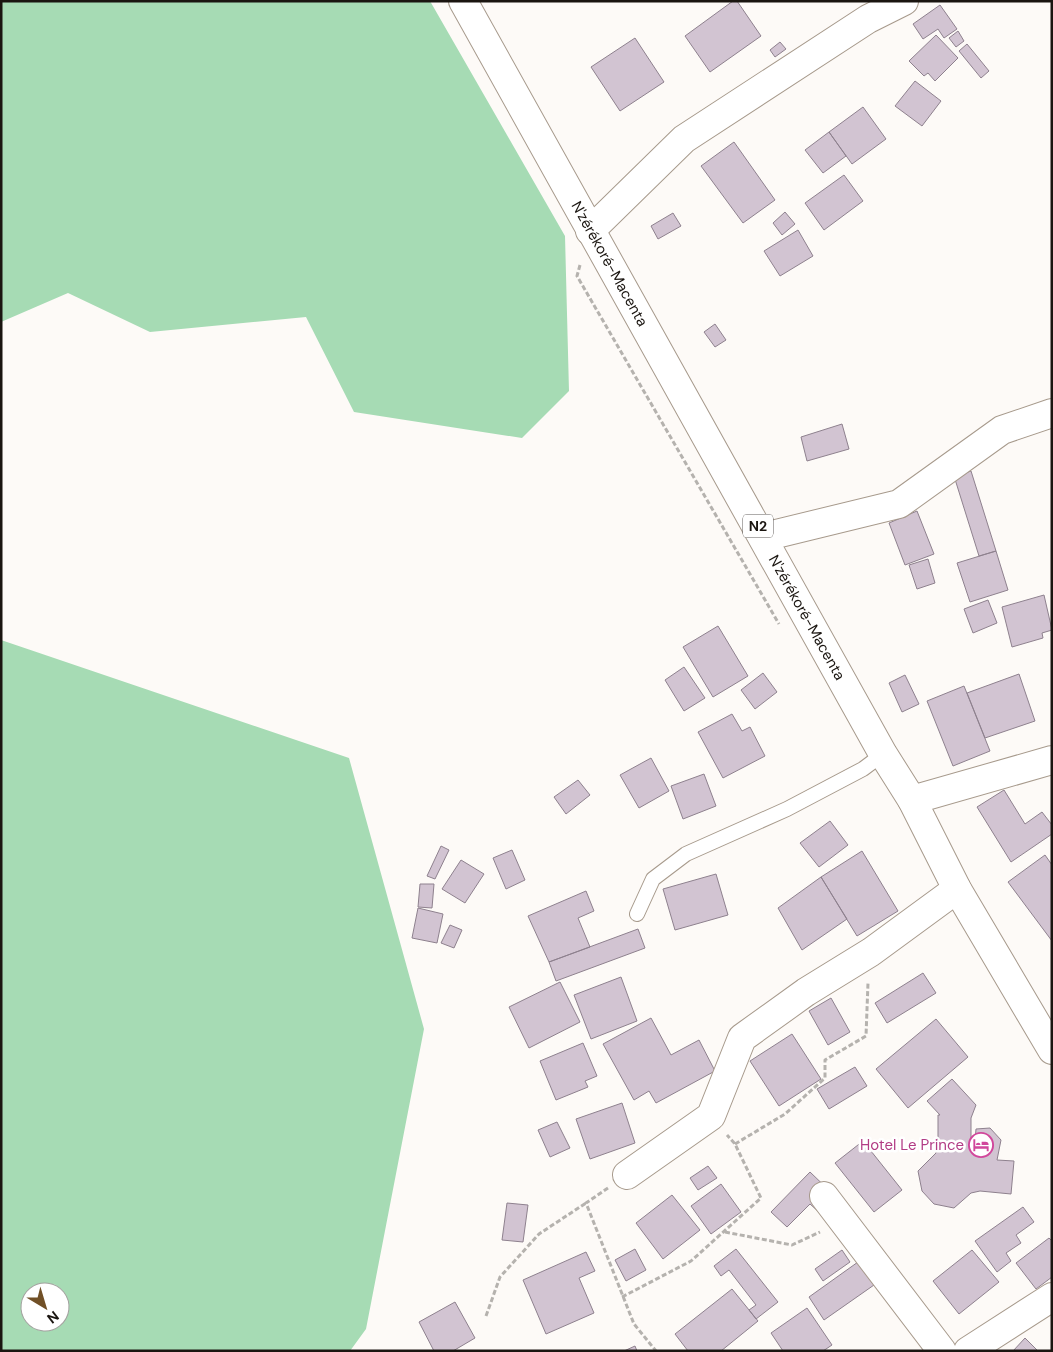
<svg xmlns="http://www.w3.org/2000/svg" width="1053" height="1352" font-family="'DM Sans',sans-serif">
<style>
.forest{fill:#a6dbb4;fill-rule:evenodd}
.building{fill:#d2c4d2;stroke:#8e818e}
.lines{fill:none;stroke-linecap:round;stroke-linejoin:round}
.lane-casing{stroke:#a79a8c;stroke-width:16}
.street-casing{stroke:#a79a8c;stroke-width:30}
.highway-casing{stroke:#a79a8c;stroke-width:30}
.path{stroke:#b5b2ae;stroke-width:3;stroke-dasharray:5 2.5;stroke-linecap:butt}
.lane{stroke:#fff;stroke-width:14}
.street{stroke:#fff;stroke-width:28}
.highway{stroke:#fff;stroke-width:28}
.labels{text-anchor:middle;stroke-width:5;stroke-linejoin:round;paint-order:stroke}
.shield{fill:#fff;stroke:#5f5b58;stroke-width:1}
.shield-label{font-size:14px;font-weight:bold;fill:#1a1510}
.street-label{font-size:15px;fill:#1a1510;stroke:#fff}
.hotel-label{font-size:15px;fill:#b23c85;stroke:#fff;text-anchor:end}
</style>
<rect width="100%" height="100%" fill="#fdfaf7"/>
<path class="forest" d="M1,1H430L565,236L569,391L522,438L354,412L306,317L150,332L68,293L1,322Z
M1,640L349,758L424,1029L366,1329L350,1351H1ZM30,1292H60V1322H30Z"/>
<path class="building" d="M733,1H737L761,36L710,72L685,36Z
M940,5L957,29L944,38L938,29L923,39L913,24Z
M958,31L964,41L956,47L949,38Z
M936,35L958,58L935,81L928,73L924,76L909,61Z
M635,38L664,82L620,111L591,67Z
M780,42L786,49L775,57L770,50Z
M967,44L989,71L981,78L959,51Z
M915,81L941,101L922,126L895,106Z
M863,107L886,139L852,164L829,132Z
M829,132L846,156L823,173L805,150Z
M734,142L775,200L743,223L701,166Z
M844,175L863,201L824,230L805,203Z
M785,212L795,224L782,235L773,223Z
M673,213L681,226L658,239L651,226Z
M798,230L813,256L780,276L764,251Z
M715,324L726,340L715,347L704,332Z
M842,424L849,449L807,461L801,437Z
M971,471L996,551L979,556L954,476Z
M917,511L934,554L905,565L889,523Z
M996,551L1008,590L970,602L957,563Z
M928,559L935,583L917,589L909,565Z
M1044,595L1052,630L1042,633L1043,638L1012,647L1002,607Z
M988,600L997,623L973,633L964,609Z
M718,626L748,676L713,697L683,647Z
M684,667L705,698L684,711L665,680Z
M763,673L777,692L755,709L741,690Z
M1019,674L1035,721L985,738L967,693Z
M905,675L919,704L902,712L889,683Z
M964,686L990,751L953,766L927,701Z
M732,714L742,731L750,727L765,756L723,778L698,732Z
M651,758L669,791L639,808L620,775Z
M704,774L716,806L683,819L671,786Z
M578,780L590,795L566,814L554,797Z
M1004,790L1025,824L1042,812L1052,825V834L1011,862L977,807Z
M830,821L848,845L819,867L800,843Z
M441,846L449,850L435,879L427,876Z
M512,850L525,880L506,889L493,858Z
M862,851L898,911L857,936L821,877Z
M1045,855L1052,865V941L1008,882Z
M461,860L484,874L465,903L442,889Z
M716,874L728,915L675,930L663,889Z
M821,877L847,919L802,950L778,908Z
M420,884H434L432,908L418,907Z
M586,891L594,911L578,918L590,947L549,962L528,916Z
M418,908L443,914L437,943L412,938Z
M450,925L462,930L454,948L441,943Z
M638,929L645,948L556,981L549,962Z
M923,973L936,993L887,1023L875,1003Z
M621,977L637,1021L591,1039L574,995Z
M560,982L580,1022L529,1048L509,1007Z
M831,998L850,1032L828,1045L809,1011Z
M651,1018L671,1055L699,1040L715,1071L656,1103L649,1091L634,1100L603,1044Z
M936,1019L968,1057L908,1108L876,1069Z
M792,1034L821,1079L779,1106L750,1061Z
M583,1043L597,1076L585,1081L588,1087L556,1100L540,1061Z
M855,1067L867,1086L829,1109L817,1089Z
M952,1079L976,1105L971,1118V1139L975,1141L976,1129L990,1128L1001,1140L997,1160L1014,1161L1011,1194L980,1191L971,1193L954,1208L934,1204L922,1191L918,1171L936,1153L938,1140V1115H940L927,1101Z
M622,1103L635,1143L590,1159L576,1119Z
M557,1122L570,1148L550,1157L538,1130Z
M863,1141L902,1190L874,1212L835,1163Z
M708,1166L717,1178L698,1190L690,1178Z
M810,1172L836,1197L820,1213L810,1204L787,1227L771,1212Z
M721,1184L741,1212L711,1234L691,1206Z
M672,1195L700,1230L663,1259L636,1223Z
M507,1203L528,1205L523,1242L502,1240Z
M1023,1207L1034,1222L1016,1235L1021,1243L1006,1253L1011,1261L997,1272L975,1241Z
M1049,1238L1052,1241V1277L1036,1289L1016,1263Z
M635,1249L646,1270L626,1281L615,1260Z
M736,1249L778,1302L756,1319L749,1310L756,1305L729,1270L721,1276L714,1266Z
M842,1250L850,1262L823,1281L815,1269Z
M972,1250L999,1282L959,1314L933,1281Z
M586,1252L595,1271L579,1278L594,1313L546,1334L523,1280Z
M858,1262L874,1285L824,1320L809,1297Z
M732,1289L758,1321L721,1351H688L675,1334Z
M455,1302L475,1338L453,1351H434L419,1322Z
M807,1308L832,1345L823,1351H783L771,1333Z
M1025,1338L1038,1351H1013Z
M635,1346L637,1351H624Z"/>
<g class="lines">
<defs>
<path id="lane" d="M637,914L653,879L686,854L787,809L863,769L883,754"/>
<path id="street" d="M590,231L684,139L868,19L904,1
M764,537L899,504L1002,430L1052,413
M912,800L1052,760
M627,1175L711,1116L742,1038L806,992L871,952L957,889
M824,1196L942,1351
M968,1351L1052,1297"/>
<g id="highway">
<path id="s1" d="M463,1L883,754L912,800L957,889L1052,1050"/>
</g>
</defs>
<use href="#lane" class="lane-casing"/>
<use href="#street" class="street-casing"/>
<use href="#highway" class="highway-casing"/>
<path class="path" d="M580,265L577,276L779,624
M735,1144L785,1114L825,1078V1060L866,1036L868,983
M608,1188L586,1203L634,1324L656,1351
M725,1232L792,1245L820,1232
M622,1297L691,1261L761,1198L735,1144L727,1135
M486,1316L500,1277L539,1234L586,1203"/>
<use href="#lane" class="lane"/>
<use href="#street" class="street"/>
<use href="#highway" class="highway"/>
</g>
<defs>
<symbol id="hotel-ring" viewBox="-11 -11 22 22"><circle r="9.5" fill="#fff" stroke="#d1479c" stroke-width="1.5"/><path d="M-6-4.5h1.5V1H6V5H4.5V3h-9V5H-6ZM-4 0a1.8 1.8 0 1 1 3.6 0ZM.5 0V-2.5h3Q6-2.5 6 0Z" fill="#d1479c"/></symbol>
</defs>
<g fill-rule="evenodd">
<use href="#hotel-ring" x="967" y="1131" width="28" height="28"/>
</g>
<g class="labels">
<rect class="shield" x="743" y="514.5" width="30" height="23" rx="4"/>
<g class="shield-label">
<text x="758" y="531">N2</text>
</g>
<g class="street-label">
<text dy="5" stroke="none"><textPath href="#s1" startOffset="301">N'zérékoré-Macenta</textPath></text>
<text dy="5" stroke="none"><textPath href="#s1" startOffset="706">N'zérékoré-Macenta</textPath></text>
</g>
<g class="hotel-label">
<text x="964" y="1150">Hotel Le Prince</text>
</g>
</g>
<rect width="1053" height="1352" fill="none" stroke="#1a1510" stroke-width="5"/>
<g transform="translate(45 1307) rotate(142)"><circle r="24" fill="#ffffff" stroke="#a3a19f"/>
<path d="M0-4L9 19L0 12L-9 19Z" fill="#715027"/>
<text y="-8" font-size="14" font-weight="bold" text-anchor="middle" fill="#1a1510">N</text>
</g>
</svg>
